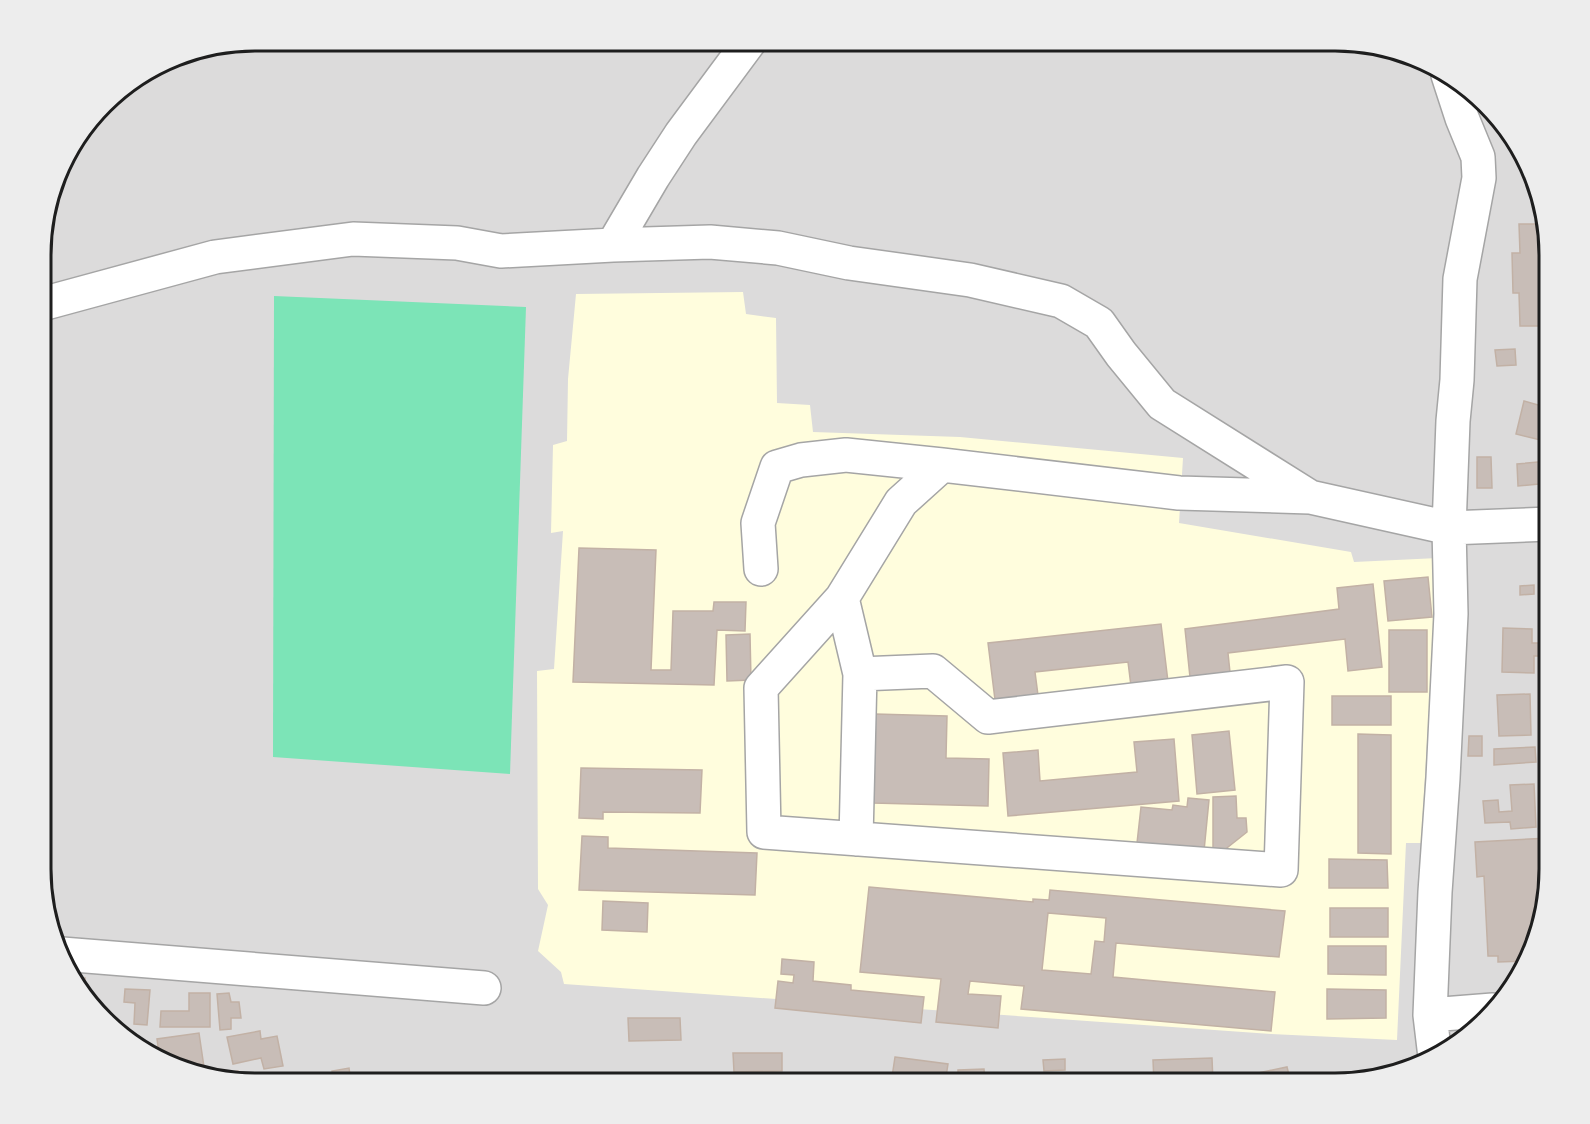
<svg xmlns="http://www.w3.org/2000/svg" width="1590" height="1124" font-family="'Fira Sans Condensed',sans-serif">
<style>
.residential{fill:#dcdbdb}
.education{fill:#fffddd}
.pitch{fill:#7ce4b7}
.building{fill:#c8bdb7;stroke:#c2b1a5;stroke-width:1.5;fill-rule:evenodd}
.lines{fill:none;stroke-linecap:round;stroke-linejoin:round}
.minor-casing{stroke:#a5a5a5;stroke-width:36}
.minor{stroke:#fff;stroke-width:33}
.rim{fill:none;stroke:#1e1e1e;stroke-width:3}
</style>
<rect width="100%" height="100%" fill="#f0ebe4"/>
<path class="residential" d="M255,41H1348L1417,57L1466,85L1527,160L1549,242V882L1533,951L1505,1000L1429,1061L1335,1083H242L173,1067L124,1039L69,976L42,896V228L63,160L113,94L173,57Z"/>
<path class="education" d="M743,292L746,314L776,318L777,403L810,405L813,432L960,437L1183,458L1179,523L1351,552L1354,562L1438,558L1421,843H1406L1397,1040L1271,1034L564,984L561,972L538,951L548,905L538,889L537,671L554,669L563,531L551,533L553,445L567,441L568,379L576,294Z"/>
<path class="pitch" d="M274,296L526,307L510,774L273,757Z"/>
<path class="building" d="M1519,224H1544L1549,242V326H1520L1519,293H1513L1512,253H1520Z
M1515,349L1516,365L1497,366L1495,350Z
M1524,401L1549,408V442L1516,434Z
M1477,457H1491L1492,488H1477Z
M1549,461V483L1518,486L1517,464Z
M579,548L656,550L651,670H671L673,611H713L714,602H746L745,631L717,630L714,685L573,682Z
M1428,577L1432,617L1388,621L1384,581Z
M1373,584L1382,667L1348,671L1345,639L1228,653L1231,682L1191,687L1185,629L1339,609L1337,588Z
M1534,585V594L1520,595V586Z
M1161,624L1169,690L1132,694L1128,662L1035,672L1039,703L996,708L988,643Z
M1503,628L1532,629V643H1540V656H1534V673L1502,672Z
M1389,630H1427V692H1389Z
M750,634L751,680L727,681L726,635Z
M1530,694L1531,735L1499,736L1497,695Z
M1332,696H1391V725H1332Z
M875,714L947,716L946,758L989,759L988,806L873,803Z
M1229,731L1235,790L1197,794L1192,735Z
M1358,734L1391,735V854L1358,853Z
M1469,736H1482V756H1468Z
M1174,739L1179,801L1008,816L1003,753L1038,750L1040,781L1137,772L1134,742Z
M1535,747L1536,762L1494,765V749Z
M581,768L702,770L700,813L603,812V819L579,818Z
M1534,784L1536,827L1511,829L1510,822L1485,823L1483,801L1498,800L1499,812L1512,811L1510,785Z
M1236,796L1237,818H1246L1247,832L1213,859V797Z
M1188,798L1209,800L1204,851L1137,843L1141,807L1172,810L1173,805L1187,807Z
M582,836L608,837V848L757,853L755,895L579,890Z
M1549,838V882L1536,941H1533V951L1527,961L1498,962V956H1488L1484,876L1477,877L1475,842Z
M1329,859L1387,860L1388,888H1329Z
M869,887L1033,902V899L1049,900L1050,890L1285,911L1279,957L1116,943L1113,977L1275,992L1271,1031L1021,1009L1024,986L970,981L968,994L1001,996L998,1028L936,1022L941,979L860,972ZM1048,913L1106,918L1104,942L1095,941L1091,974L1042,970Z
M603,901L648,903L647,932L602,930Z
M1330,908H1388V937H1330Z
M1328,946H1386V975L1328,974Z
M782,959L814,962L813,981L851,985V990L924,997L921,1023L775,1008L778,981L793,983L794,975L781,974Z
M71,978H85V994Z
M125,989L150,990L147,1025L134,1024L135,1003L124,1002Z
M1327,989L1386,990V1018L1327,1019Z
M189,993H210V1027H160L161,1011H189Z
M229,993L231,1002H239L241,1018H231V1029L220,1030L217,994Z
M628,1018H680L681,1040L629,1041Z
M260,1031L261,1039L277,1036L283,1066L264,1069L261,1058L233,1064L227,1037Z
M199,1033L205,1074L173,1067L160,1060L157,1039Z
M733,1053H782V1071L734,1072Z
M895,1057L948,1064L945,1083H906V1079L892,1077Z
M1212,1058L1213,1083H1154L1153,1060Z
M1065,1059V1070L1044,1071L1043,1060Z
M1287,1067L1291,1083H1255L1253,1074Z
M349,1068L351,1083H334L332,1071Z
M984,1069L985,1083H958V1070Z
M238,1071L240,1081L235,1082L225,1079L223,1074Z
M1102,1074V1083H1063V1075Z"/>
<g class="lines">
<defs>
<path id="minor" d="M613,245L653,177L681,134L750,41
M42,304L215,257L353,239L457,243L501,251L613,245L710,242L778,248L849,263L970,280L1061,301L1099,323L1121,354L1162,404L1310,497
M761,569L758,523L777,467L801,460L846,455L942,465L1179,493L1310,497L1449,528L1549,524
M842,598L860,674L933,671L988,717L1287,682L1281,870L764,832L761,688L842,598L901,502L942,465
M856,839L860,674
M62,954L484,988
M1430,1015L1493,1010
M1435,1057L1430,1015L1435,892L1443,778L1451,614L1449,528L1453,421L1457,380L1460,279L1479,178L1478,157L1462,118L1448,75"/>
</defs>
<use href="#minor" class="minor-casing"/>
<use href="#minor" class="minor"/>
</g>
<path d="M0 0H1590V1124H0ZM255 51H1335A204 204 0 0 1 1539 255V869A204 204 0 0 1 1335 1073H255A204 204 0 0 1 51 869V255A204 204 0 0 1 255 51Z" fill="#ededed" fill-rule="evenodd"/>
<path class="rim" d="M255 51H1335A204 204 0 0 1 1539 255V869A204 204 0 0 1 1335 1073H255A204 204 0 0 1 51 869V255A204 204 0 0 1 255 51Z"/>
</svg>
